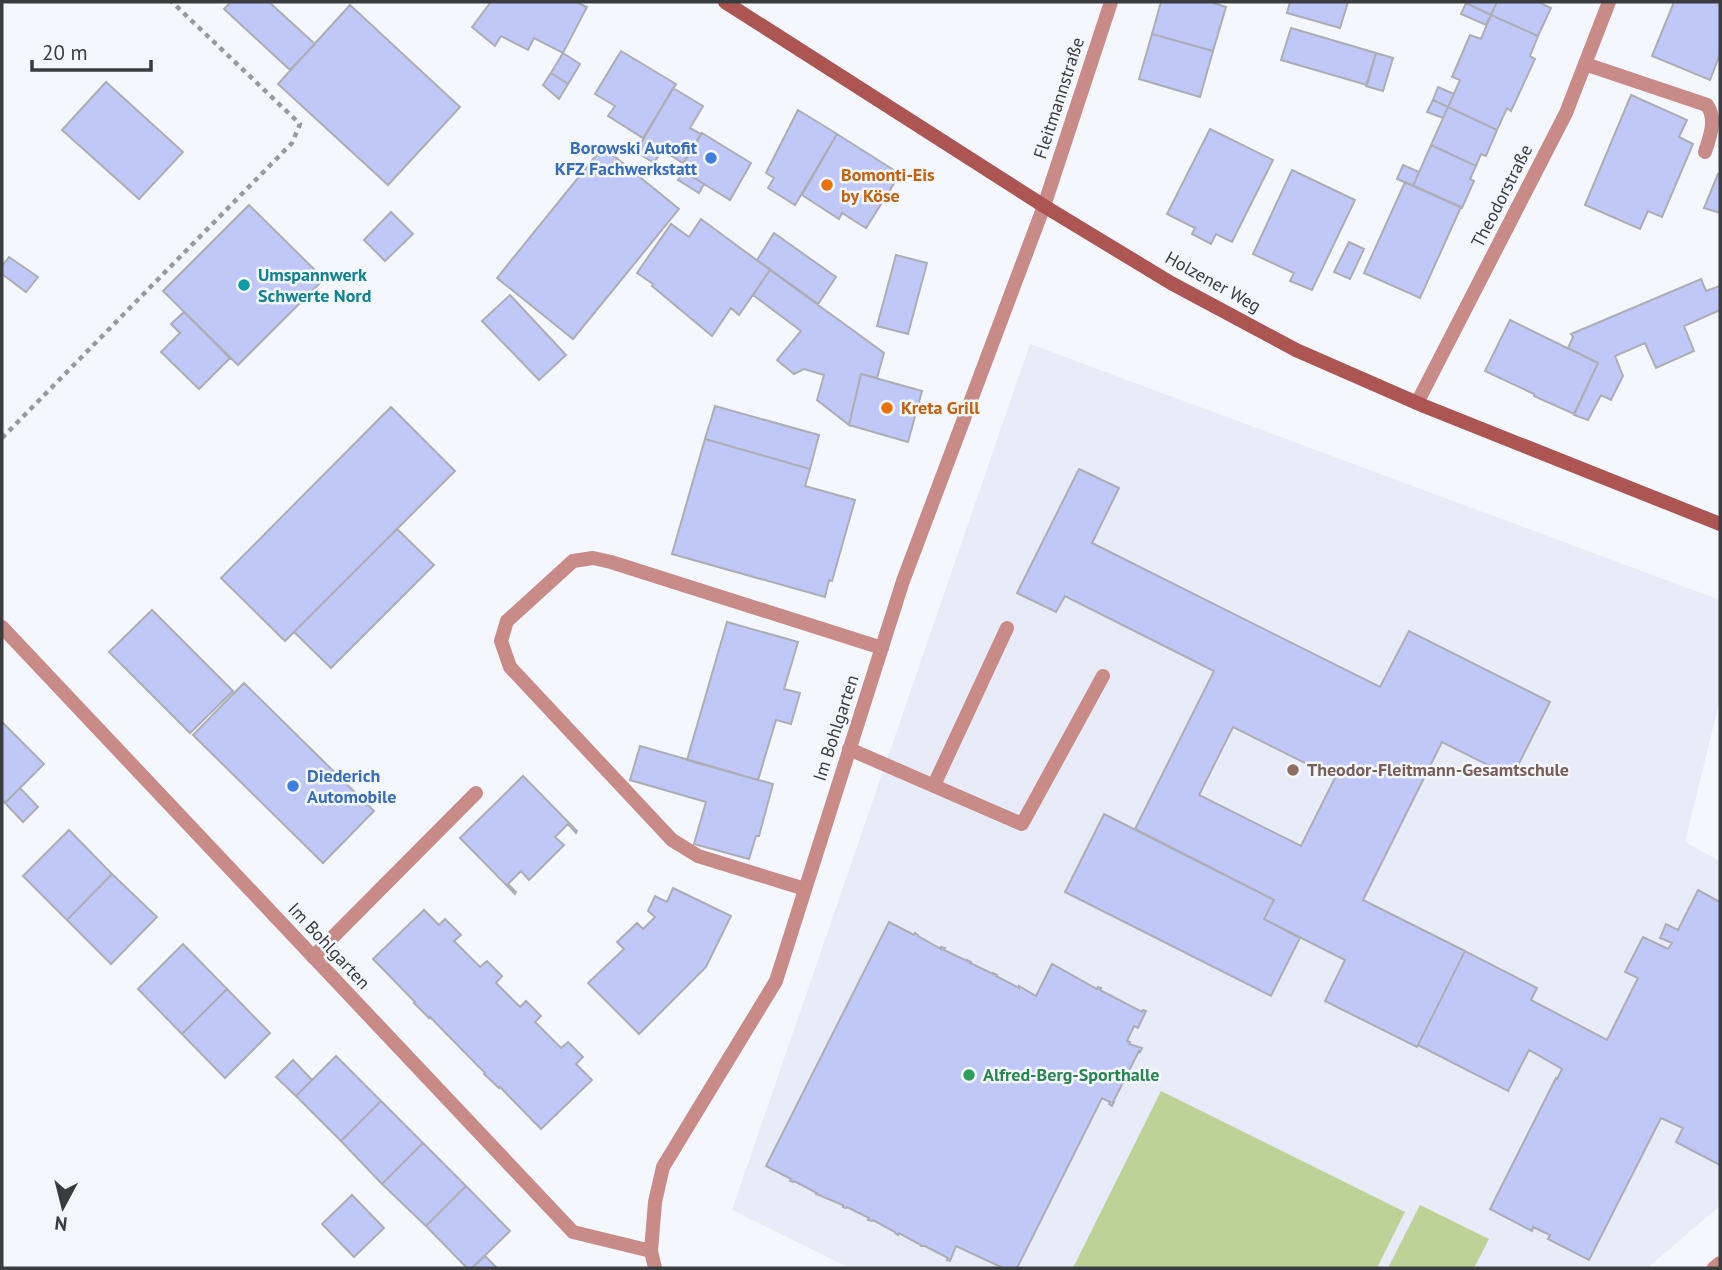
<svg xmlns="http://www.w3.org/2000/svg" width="1722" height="1270" viewBox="0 0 1722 1270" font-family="'PT Sans',sans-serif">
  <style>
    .built { fill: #e8ebf8 }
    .green { fill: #bcd296 }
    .building { fill: #bfc8f7; stroke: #acaeb6; stroke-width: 2; fill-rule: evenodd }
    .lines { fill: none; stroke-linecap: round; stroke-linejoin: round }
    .path { stroke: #989a9f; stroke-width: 4.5; stroke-dasharray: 5 5; stroke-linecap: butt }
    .service { stroke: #c98b87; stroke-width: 14 }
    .minor { stroke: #c98b87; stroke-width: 14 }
    .tertiary { stroke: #c98b87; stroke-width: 14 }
    .secondary { stroke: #ac5552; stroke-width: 14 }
    .shop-dot { fill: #3f7fe0; stroke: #f5f7fe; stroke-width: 2.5 }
    .food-dot { fill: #e8710a; stroke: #f5f7fe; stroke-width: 2.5 }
    .culture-dot { fill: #0f9aa8; stroke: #f5f7fe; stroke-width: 2.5 }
    .education-dot { fill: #8d6e63; stroke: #f5f7fe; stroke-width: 2.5 }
    .leisure-dot { fill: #2e9e5b; stroke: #f5f7fe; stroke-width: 2.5 }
    .labels { text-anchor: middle; stroke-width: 5; stroke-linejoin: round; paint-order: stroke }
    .street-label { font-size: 18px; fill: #3b3c40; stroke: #f5f7fe }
    .shop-label { font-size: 18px; font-weight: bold; fill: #366cbe; stroke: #f5f7fe; text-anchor: end }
    .food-label { font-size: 18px; font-weight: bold; fill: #c56008; stroke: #f5f7fe; text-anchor: start }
    .culture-label { font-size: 18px; font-weight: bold; fill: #0d838f; stroke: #f5f7fe; text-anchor: start }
    .education-label { font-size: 18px; font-weight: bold; fill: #785e54; stroke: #f5f7fe; text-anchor: start }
    .leisure-label { font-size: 18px; font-weight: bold; fill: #27864d; stroke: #f5f7fe; text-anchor: start }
  </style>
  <rect width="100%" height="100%" fill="#f5f7fe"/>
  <path class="built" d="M1030,344L1720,600V699L1685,842L1720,861V1206L1647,1268H849L732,1210Z"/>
  <path class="green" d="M1161,1091L1405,1212L1377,1268H1073Z
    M1420,1205L1489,1239L1474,1268H1388Z"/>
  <path class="building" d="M231,2H269L315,44L290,70L224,9Z
    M491,2H576L587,7L563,53L534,38L528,50L501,36L495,46L472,27Z
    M1161,2H1210L1226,7L1213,51L1152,34Z
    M1290,2H1348L1340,28L1287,13Z
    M1467,2H1497L1491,15L1466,3Z
    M1497,2H1541L1540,3L1551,8L1538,36L1491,15Z
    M1674,2H1720V54L1710,80L1652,56Z
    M1466,3L1491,15L1486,25L1461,14Z
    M350,5L460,107L388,185L278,84Z
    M1491,15L1538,36L1530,56L1535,59L1511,111L1507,108L1497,130L1448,107L1460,80L1452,77L1470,35L1481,39Z
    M1291,28L1376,53L1367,85L1281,60Z
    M1152,34L1213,51L1200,97L1139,79Z
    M621,51L676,84L643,138L608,116L615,106L595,94Z
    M563,53L580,64L568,84L551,73Z
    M1376,53L1393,58L1383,91L1366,86Z
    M551,73L568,84L559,99L543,85Z
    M106,82L183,152L139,199L62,130Z
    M1438,87L1454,94L1448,107L1433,100Z
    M673,88L703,106L690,128L701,134L683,163L662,150L654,163L636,152Z
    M1631,95L1687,120L1679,137L1693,144L1662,217L1648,211L1640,229L1585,205Z
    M1433,100L1448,107L1443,118L1427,112Z
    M1448,107L1497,130L1486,156L1481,154L1476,166L1431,145Z
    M798,110L837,134L795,205L768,188L774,178L766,173Z
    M1210,129L1273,160L1232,242L1216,234L1211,244L1192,234L1195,228L1167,214Z
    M702,133L751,163L730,200L680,169Z
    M837,134L900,174L866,228L842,213L839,219L802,195Z
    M1431,145L1476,166L1470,179L1474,181L1462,208L1413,186Z
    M603,147L679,209L573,339L497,278Z
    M1403,165L1419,172L1413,186L1397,179Z
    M1292,170L1355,200L1312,290L1290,281L1294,273L1253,254Z
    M684,171L704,184L699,193L678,180Z
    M1718,174L1720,175V213L1704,208Z
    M1405,182L1461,207L1420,298L1364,273Z
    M249,205L324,279L238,365L163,291Z
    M391,212L413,234L385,261L364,240Z
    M701,219L770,270L739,315L731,308L712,336L652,286L653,284L637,273L671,224L689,237Z
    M774,233L836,277L818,304L757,260Z
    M1349,242L1364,249L1350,279L1334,272Z
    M896,255L927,263L908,334L877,326Z
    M9,257L38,277L26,292L2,274V266Z
    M770,270L884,353L877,378L861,374L849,425L817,400L824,375L804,369L794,374L777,360L801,331L753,295Z
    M1701,279L1706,291L1720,286V310L1684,326L1694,351L1656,368L1645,343L1615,356L1623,376L1611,400L1601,395L1588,420L1574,415L1598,363L1568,348L1573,337L1571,334Z
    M510,295L566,355L539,380L482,321Z
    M184,312L230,358L199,389L161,352L180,333L171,324Z
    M1510,320L1598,363L1574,414L1534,396V394L1485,371Z
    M861,374L922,391L908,442L849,425Z
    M715,406L819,435L810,469L705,439Z
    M391,407L455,471L285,641L221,578Z
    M705,439L810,469L805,486L855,500L832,581L829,580L825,597L672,554Z
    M1079,469L1119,488L1092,543L1380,687L1409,631L1550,702L1512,777L1442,742L1363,900L1465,951L1417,1047L1325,1001L1345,960L1264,919L1274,900L1135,829L1214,671L1065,596L1056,612L1017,593ZM1233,727L1335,778L1301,846L1199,795Z
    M397,529L434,565L331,668L294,632Z
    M152,610L233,691L190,733L109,652Z
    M727,622L798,642L784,689L800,693L791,724L776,720L758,780L687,760Z
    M244,683L374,811L323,863L193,735Z
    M2,722L44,764L5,803L2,800Z
    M640,746L773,784L759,836H756L749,859L694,844L706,802L630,780Z
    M523,776L577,831L576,833L568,824L555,837L564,845L529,880L521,871L508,884L516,892L515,894L460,838Z
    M20,788L38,807L23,822L5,803Z
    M1104,814L1274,900L1264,919L1300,938L1271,996L1065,892Z
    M69,830L112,874L67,920L23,876Z
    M112,874L157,917L111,964L67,920Z
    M673,888L731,916L706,967L639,1034L588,983L624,949L617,942L637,923L643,929L655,917L648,911L655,896L667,902Z
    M1698,890L1720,902V1165L1676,1142L1683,1128L1661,1118L1589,1260L1548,1239L1550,1235L1533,1227L1532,1231L1490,1209L1556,1078L1557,1079L1562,1069L1529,1050L1508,1091L1418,1045L1465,951L1537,988L1531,1000L1607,1040L1638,978L1625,972L1643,937L1668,949L1672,943L1660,938L1666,924L1678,930Z
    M424,910L439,925L445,919L461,935L454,941L480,967L487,961L502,976L496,983L520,1007L526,1001L541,1016L535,1022L561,1048L568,1042L583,1057L576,1064L592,1080L541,1129L500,1087L499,1088L484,1074L485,1073L430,1017L429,1018L414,1003L415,1002L373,959Z
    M889,922L914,935L915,933L918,935V936L941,949V947L945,948L944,950L967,961V960L971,962L970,963L993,974V973L997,975L996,976L1019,988V986L1036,996L1052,964L1097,989L1098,987L1101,988L1100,990L1142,1012L1143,1010L1146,1011L1138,1028L1134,1026L1127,1041L1130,1042L1129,1044L1142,1048L1140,1052L1139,1051L1113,1102H1114L1112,1106L1109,1104L1110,1102L1102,1098L1017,1268H1003L956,1246L950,1261L947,1260L948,1258L925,1246H921V1245L899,1233L898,1235L895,1233V1232L873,1220L872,1221L868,1220L869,1218L847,1207L846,1208L843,1207V1205L816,1194L817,1193L794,1181L793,1182L790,1181L791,1179L766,1166Z
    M183,944L227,989L182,1034L138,989Z
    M227,989L270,1033L225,1078L182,1034Z
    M336,1056L381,1101L341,1141L296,1096Z
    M293,1060L312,1080L296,1096L276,1077Z
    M381,1101L423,1143L382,1184L341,1141Z
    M423,1143L466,1186L426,1226L382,1184Z
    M466,1186L510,1231L472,1268H467L426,1226Z
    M352,1195L384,1228L354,1257L322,1224Z
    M485,1256L497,1268H472Z"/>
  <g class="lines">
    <path class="path" d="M2,438L292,143L300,124L172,2"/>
    <path class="service" d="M1585,64L1707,105C1717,120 1710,136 1705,152
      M849,749L1022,824L1103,676
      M934,785L1007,628
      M805,889L698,856L672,840L510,667L501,641L507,621L573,561L593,558L611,562L882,648
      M313,957L476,793"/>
    <path class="minor" d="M1417,403L1566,113L1609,2
      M2,627L573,1232L651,1251
      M655,1268L651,1251L655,1202L663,1167L776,981L903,581L1044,206
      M1714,1268L1720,1263"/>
    <path class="tertiary" d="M1044,206L1111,2"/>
    <path class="secondary" d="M725,2L1044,206L1171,283L1296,350L1424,406L1720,524"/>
  </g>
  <g class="shop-dot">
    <circle cx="711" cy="158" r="7"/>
    <circle cx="293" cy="786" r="7"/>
  </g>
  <g class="food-dot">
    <circle cx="827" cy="185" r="7"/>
    <circle cx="887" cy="408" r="7"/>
  </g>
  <circle class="culture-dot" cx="244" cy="285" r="7"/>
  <circle class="education-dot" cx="1293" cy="770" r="7"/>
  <circle class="leisure-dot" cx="969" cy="1075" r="7"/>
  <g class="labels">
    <g class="street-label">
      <text transform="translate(1059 98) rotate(-72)" y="6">Fleitmannstraße</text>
      <text transform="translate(1502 196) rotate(-63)" y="6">Theodorstraße</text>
      <text transform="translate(1213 282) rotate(29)" y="6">Holzener Weg</text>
      <text transform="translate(836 728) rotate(-72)" y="6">Im Bohlgarten</text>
      <text transform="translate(329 946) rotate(47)" y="6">Im Bohlgarten</text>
    </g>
    <g class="shop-label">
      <text x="697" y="154">Borowski Autofit<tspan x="697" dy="21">KFZ Fachwerkstatt</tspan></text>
      <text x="307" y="782" text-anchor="start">Diederich<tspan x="307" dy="21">Automobile</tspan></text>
    </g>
    <g class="food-label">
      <text x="841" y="181">Bomonti-Eis<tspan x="841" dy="21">by Köse</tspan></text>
      <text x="901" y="414">Kreta Grill</text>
    </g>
    <g class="culture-label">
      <text x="258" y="281">Umspannwerk<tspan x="258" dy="21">Schwerte Nord</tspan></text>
    </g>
    <g class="education-label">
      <text x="1307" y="776">Theodor-Fleitmann-Gesamtschule</text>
    </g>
    <g class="leisure-label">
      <text x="983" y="1081">Alfred-Berg-Sporthalle</text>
    </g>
  </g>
  <rect width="1722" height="1270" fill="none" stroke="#3b3c40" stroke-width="7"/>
  <g transform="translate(63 1207) rotate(187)" stroke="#f5f7fe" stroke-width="5" paint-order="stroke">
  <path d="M0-5L12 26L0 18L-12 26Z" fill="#3b3c40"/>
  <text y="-10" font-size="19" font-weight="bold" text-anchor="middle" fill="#3b3c40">N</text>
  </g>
  <path d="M32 60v10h119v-10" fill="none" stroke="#3b3c40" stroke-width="3.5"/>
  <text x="42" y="60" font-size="21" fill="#3b3c40" stroke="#f5f7fe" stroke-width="5" paint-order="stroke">20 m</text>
</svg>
